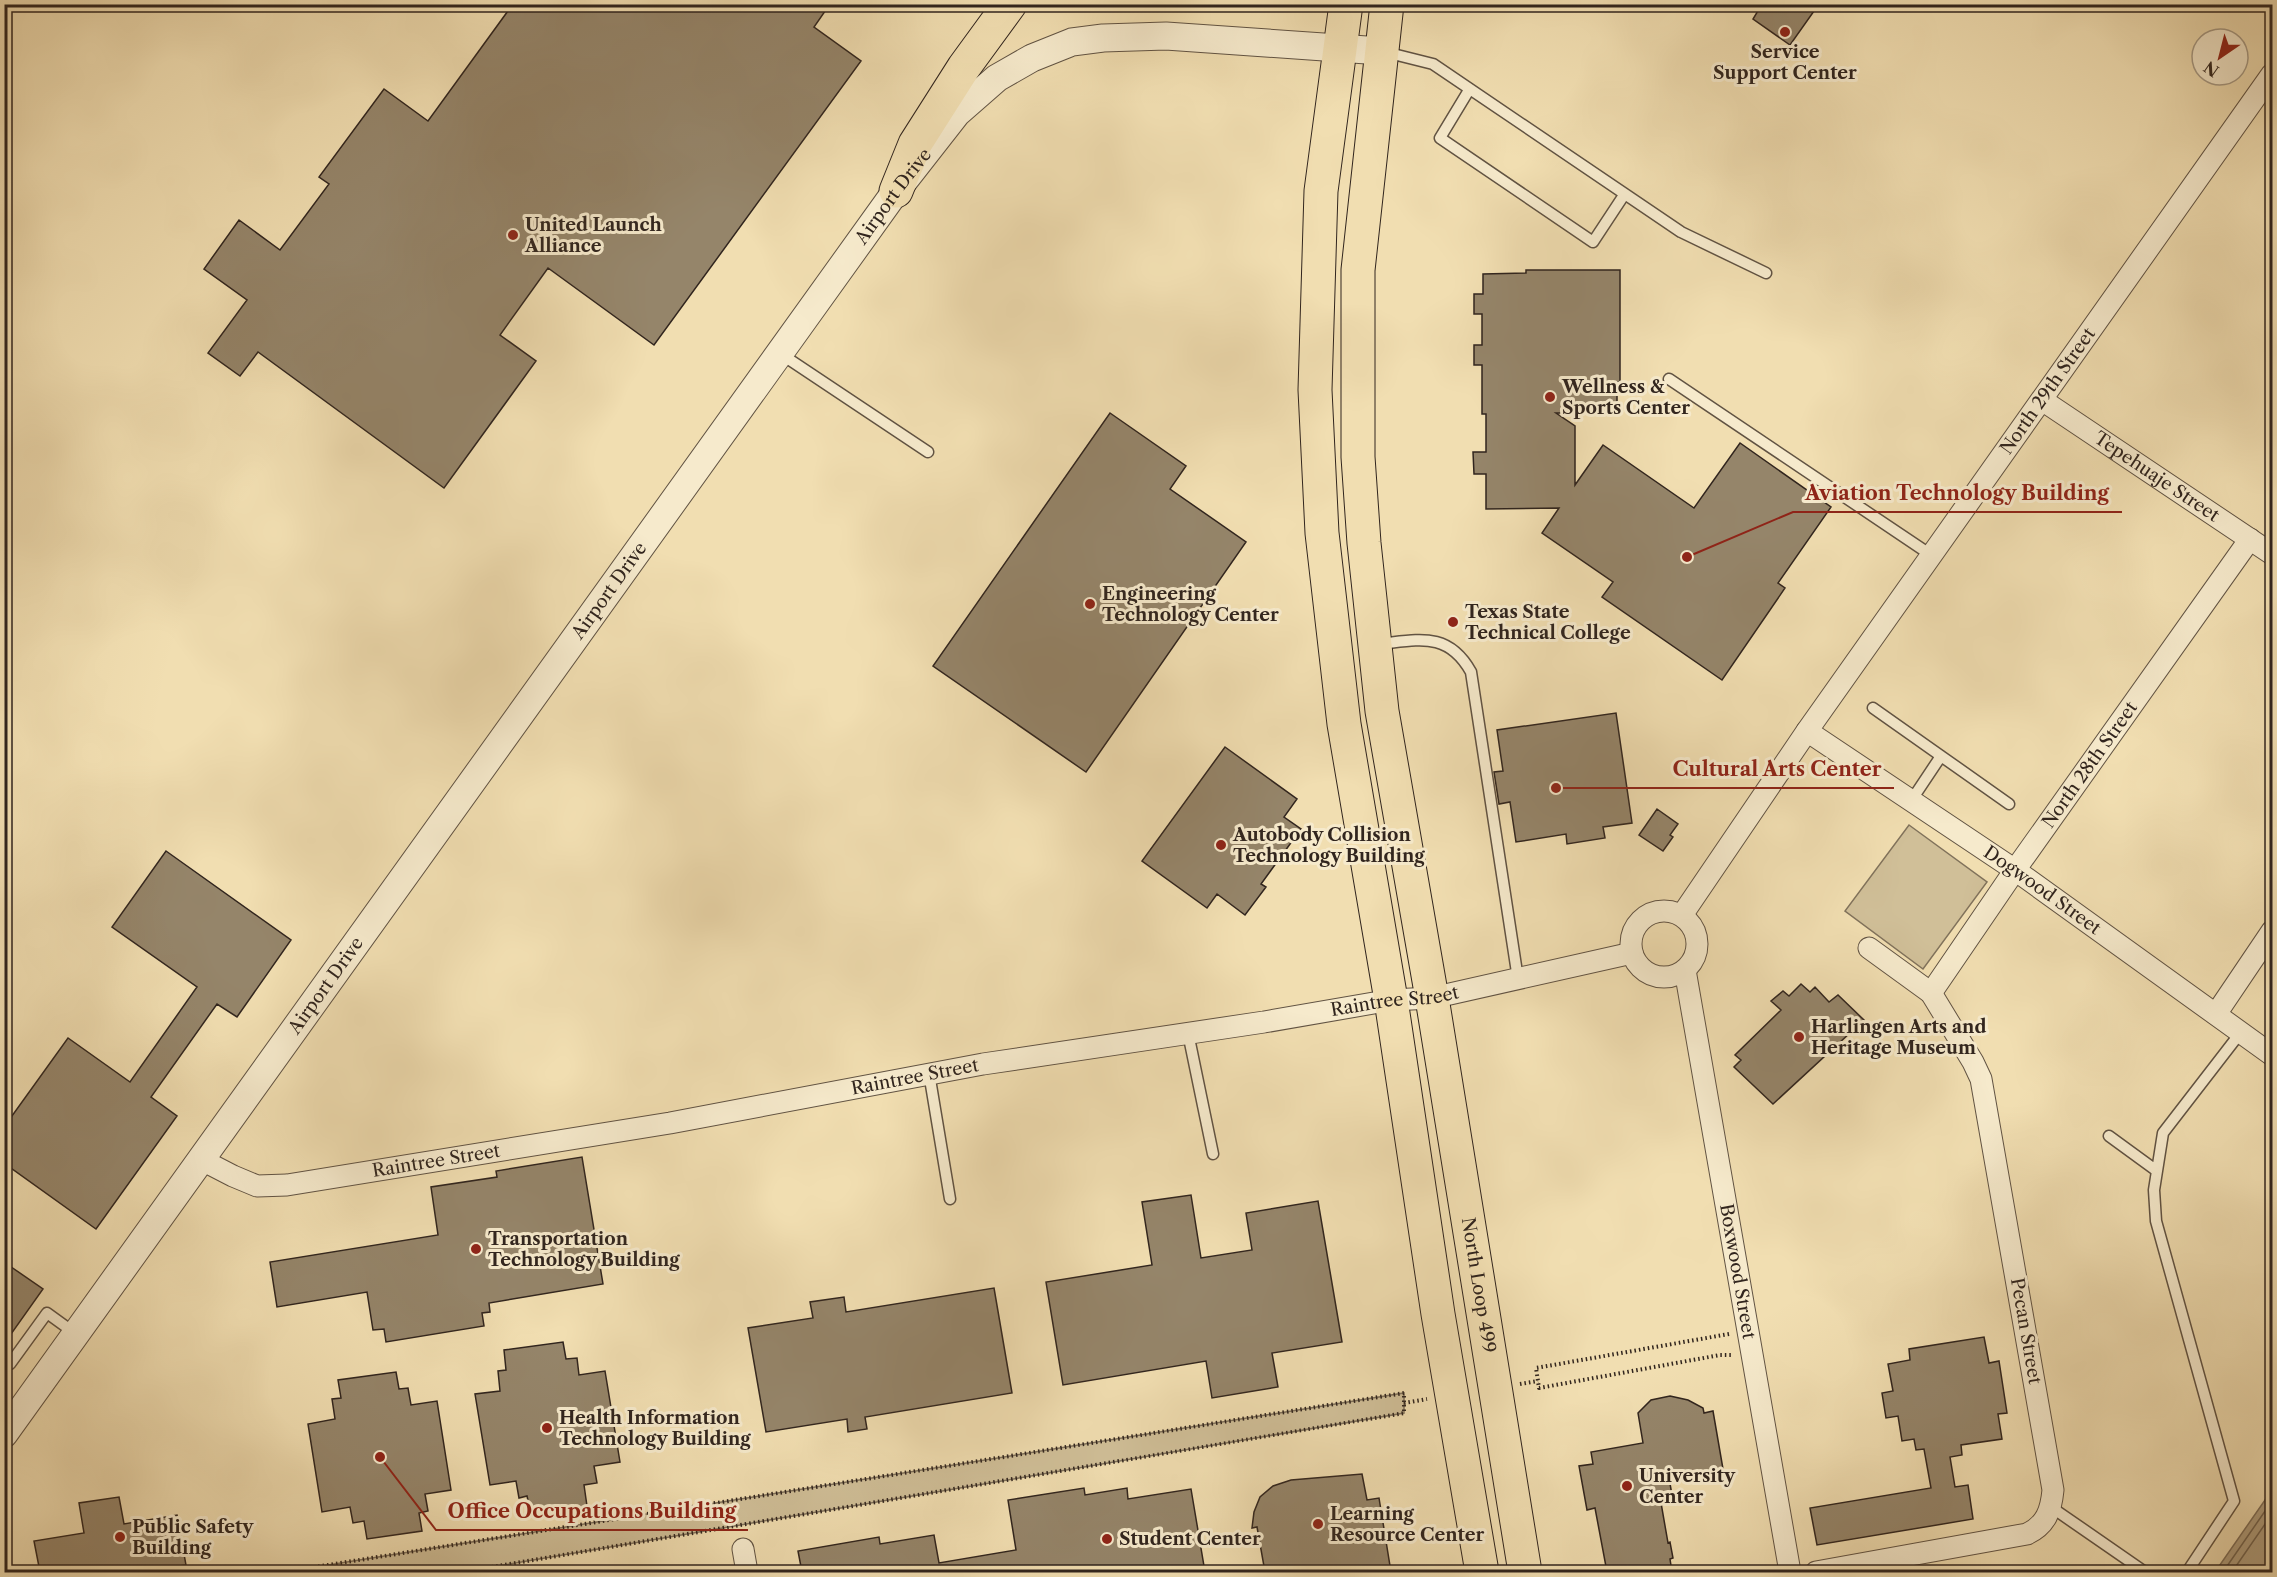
<svg xmlns="http://www.w3.org/2000/svg" width="2277" height="1577" viewBox="0 0 2277 1577" font-family="'Libre Caslon Text',serif">
  <style>
    .green { fill: #d0bf98; stroke: #80725b; stroke-width: 1.5 }
    .water { fill: #b09f7f; stroke: #7d6e58; stroke-width: 1.5 }
    .lines { fill: none; stroke-linecap: round; stroke-linejoin: round }
    .shore { stroke: #70624e; stroke-width: 1.5 }
    .building { fill: #95856a; stroke: #31251e; stroke-width: 1.5 }
    .service-casing { stroke: #615343; stroke-width: 13 }
    .minor-casing { stroke: #615343; stroke-width: 23 }
    .tertiary-casing { stroke: #615343; stroke-width: 29 }
    .primary-casing { stroke: #31251e; stroke-width: 35 }
    .path { stroke: #31251e; stroke-width: 4; stroke-dasharray: 1.5 3; stroke-linecap: butt }
    .service { stroke: #f6eacc; stroke-width: 10 }
    .minor { stroke: #f6eacc; stroke-width: 21 }
    .tertiary { stroke: #f6eacc; stroke-width: 27 }
    .primary { stroke: #f1deb1; stroke-width: 33 }
    .poi-dot { fill: #8f2418; stroke: #f6eacc; stroke-width: 2 }
    .labels { text-anchor: middle; stroke-width: 6; stroke-linejoin: round; paint-order: stroke }
    .poi-label { font-size: 18px; font-weight: bold; fill: #31251e; stroke: #f6eacc; text-anchor: start }
    .street-label { font-size: 18px; fill: #31251e; stroke: #f6eacc }
    .leader { fill: none; stroke: #8f2418; stroke-width: 2 }
    .callout-dot { fill: #8f2418; stroke: #f6eacc; stroke-width: 2 }
    .callout-label { font-size: 20px; text-anchor: middle; font-weight: bold; fill: #8f2418; stroke: #f6eacc; stroke-width: 6; stroke-linejoin: round; paint-order: stroke }
  </style>
  <rect width="100%" height="100%" fill="#f1deb1"/>
  <filter id="stains"><feTurbulence type="fractalNoise" baseFrequency=".00333" numOctaves="4"/><feColorMatrix values="0 0 0 0 .2 0 0 0 0 .09 0 0 0 0 .02 0 0 0 .5 -.17"/></filter>
  <radialGradient id="worn" r=".72"><stop offset=".6" stop-color="#630" stop-opacity="0"/><stop offset="1" stop-color="#630" stop-opacity=".3"/></radialGradient>
  <path class="green" d="M1909,825L1987,882L1923,969L1845,911Z
    M1404,1393V1413L462,1572H310L309,1568Z"/>
  <path class="water" d="M2272,1490L2271,1572H2215Z"/>
  <g class="lines">
    <path class="shore" d="M2223,1572L2272,1501
      M2232,1572L2272,1514"/>
  </g>
  <path class="building" d="M513,4H830L814,27L861,61L654,345L548,268L500,335L536,361L444,488L258,352L240,376L208,353L247,300L204,269L239,220L280,250L329,184L319,177L384,89L428,121Z
    M1762,4H1819L1790,45L1753,19Z
    M1526,270H1620V382H1617V413H1556L1575,426V485L1603,445L1694,508L1740,443L1831,507L1778,583L1785,588L1722,680L1602,597L1613,582L1542,533L1559,508L1486,509V474H1474L1473,452H1486V414H1482V365H1474V345H1482V314H1474V294H1483V274L1526,273Z
    M1110,413L1186,466L1170,489L1246,542L1086,772L933,666Z
    M1616,713L1632,823L1603,827L1605,838L1567,844L1566,834L1516,842L1510,802L1499,804L1494,772L1503,771L1497,730Z
    M1225,747L1297,799L1284,817L1301,829L1261,884L1266,887L1245,915L1217,894L1207,908L1142,861Z
    M1657,809L1678,824L1670,835L1673,837L1663,851L1639,835Z
    M166,851L291,940L237,1017L217,1004L151,1097L177,1116L96,1229L4,1163V1127L68,1038L130,1082L197,987L112,927Z
    M1801,984L1810,992L1815,987L1829,1002L1838,995L1864,1020L1773,1104L1734,1067L1741,1060L1735,1055L1781,1010L1771,1001L1783,991L1789,996Z
    M582,1157L603,1284L489,1303L490,1312L482,1313L484,1326L386,1342L384,1329L373,1330L367,1292L277,1307L270,1262L438,1235L431,1187L497,1177L496,1171Z
    M1191,1195L1201,1258L1252,1250L1246,1213L1318,1201L1342,1342L1272,1353L1278,1387L1212,1398L1206,1361L1063,1385L1046,1282L1152,1265L1142,1202Z
    M4,1262L43,1289L4,1344Z
    M994,1288L1012,1393L865,1417L867,1429L848,1432L847,1419L766,1432L748,1328L813,1318L810,1302L844,1297L846,1312Z
    M1984,1337L1989,1363L1999,1361L2007,1413L1998,1414L2002,1439L1961,1445L1962,1455L1950,1457L1955,1487L1968,1485L1973,1519L1817,1545L1810,1508L1931,1488L1924,1449L1916,1450L1914,1439L1902,1441L1898,1416L1886,1418L1882,1393L1893,1391L1888,1364L1910,1360L1909,1349Z
    M563,1342L566,1359L577,1358L579,1375L605,1371L620,1462L594,1466L597,1483L584,1485L587,1506L531,1514L527,1496L519,1498L516,1481L490,1485L475,1394L500,1391L498,1371L506,1370L504,1350Z
    M396,1372L399,1389L408,1388L411,1405L437,1401L451,1490L425,1494L428,1511L419,1513L422,1531L367,1539L364,1521L353,1523L350,1507L322,1512L308,1424L335,1419L332,1399L341,1398L338,1380Z
    M1670,1396L1688,1400L1703,1408L1704,1413L1713,1411L1723,1469L1669,1478L1672,1495L1660,1497L1668,1543L1670,1542L1673,1558L1670,1559L1672,1572H1607L1595,1508L1587,1510L1579,1466L1593,1464L1591,1452L1643,1443L1638,1413L1651,1400Z
    M1362,1474L1367,1500L1379,1498L1391,1572H1265L1257,1527L1252,1528L1254,1512L1260,1497L1273,1486L1291,1480Z
    M1084,1488L1085,1495L1127,1488L1128,1499L1191,1489L1205,1572H802L798,1551L879,1537L880,1544L934,1535L939,1563L1016,1550L1008,1500Z
    M119,1497L124,1524L177,1515L186,1565L140,1572H40L34,1541L84,1533L79,1503Z"/>
  <g class="lines">
    <defs>
      <path id="service" d="M1385,52L1433,64L1681,232L1766,273
        M1469,90L1440,138L1593,242L1624,195
        M781,354L928,452
        M1669,379L1931,555
        M1379,644C1419,640 1448,631 1471,672L1518,979
        M1873,708L1941,756
        M1911,801L1941,756L2009,804
        M1188,1033L1213,1154
        M929,1073L950,1199
        M2109,1136L2157,1171
        M10,1364L47,1313L76,1334
        M4,1401L20,1412
        M2051,1507L2145,1572
        M2187,1572L2234,1501L2156,1221L2154,1190L2163,1133L2241,1032"/>
      <g id="minor">
        <path id="s1" d="M2042,400L2272,554"/>
        <path id="s2" d="M1807,731L2015,870L2272,1055"/>
        <circle cx="1664" cy="944" r="33"/>
        <path id="s3" d="M1682,915L1807,731L2272,74"/>
        <path id="s4" d="M1685,970L1790,1572"/>
        <path id="s5" d="M1931,993L2015,870L2250,539"/>
        <path d="M2216,1014L2272,931"/>
        <path id="s6" d="M202,1160L233,1176L257,1186L287,1185L670,1123L983,1064L1264,1022L1391,1000L1432,998L1632,953"/>
        <path d="M743,1549L747,1572"/>
        <path d="M1816,1572L2027,1534C2046,1525 2051,1511 2053,1490L1981,1079L1973,1062L1931,993L1869,948"/>
      </g>
      <g id="tertiary">
        <path id="s7" d="M4,1434L896,191L957,113L997,78L1032,58L1072,42L1103,38L1166,36L1381,51"/>
      </g>
      <g id="primary">
        <path d="M1346,4L1321,191L1315,390L1322,533L1344,724L1391,1000L1438,1314L1482,1572"/>
        <path id="s8" d="M1387,4L1358,270V457L1364,543L1382,711L1432,998L1525,1572"/>
        <path d="M896,191L915,144L964,67L1010,4"/>
      </g>
    </defs>
    <use href="#service" class="service-casing"/>
    <use href="#minor" class="minor-casing"/>
    <use href="#tertiary" class="tertiary-casing"/>
    <use href="#primary" class="primary-casing"/>
    <path class="path" d="M1729,1334L1536,1368L1539,1388L1720,1355H1732
      M1520,1384L1538,1381
      M1404,1403L1427,1399
      M310,1572L309,1568L1404,1393V1413L462,1572"/>
    <use href="#service" class="service"/>
    <use href="#minor" class="minor"/>
    <use href="#tertiary" class="tertiary"/>
    <use href="#primary" class="primary"/>
  </g>
  <g class="poi-dot">
    <circle cx="1785" cy="32" r="6"/>
    <circle cx="513" cy="235" r="6"/>
    <circle cx="1550" cy="397" r="6"/>
    <circle cx="1090" cy="604" r="6"/>
    <circle cx="1453" cy="622" r="6"/>
    <circle cx="1221" cy="845" r="6"/>
    <circle cx="1799" cy="1037" r="6"/>
    <circle cx="476" cy="1249" r="6"/>
    <circle cx="547" cy="1428" r="6"/>
    <circle cx="1627" cy="1486" r="6"/>
    <circle cx="1318" cy="1524" r="6"/>
    <circle cx="120" cy="1537" r="6"/>
    <circle cx="1107" cy="1539" r="6"/>
  </g>
  <g class="labels">
    <g class="poi-label">
      <text x="1785" y="58" text-anchor="middle">Service<tspan x="1785" dy="21">Support Center</tspan></text>
      <text x="525" y="231">United Launch<tspan x="525" dy="21">Alliance</tspan></text>
      <text x="1562" y="393">Wellness &amp;<tspan x="1562" dy="21">Sports Center</tspan></text>
      <text x="1102" y="600">Engineering<tspan x="1102" dy="21">Technology Center</tspan></text>
      <text x="1465" y="618">Texas State<tspan x="1465" dy="21">Technical College</tspan></text>
      <text x="1233" y="841">Autobody Collision<tspan x="1233" dy="21">Technology Building</tspan></text>
      <text x="1811" y="1033">Harlingen Arts and<tspan x="1811" dy="21">Heritage Museum</tspan></text>
      <text x="488" y="1245">Transportation<tspan x="488" dy="21">Technology Building</tspan></text>
      <text x="559" y="1424">Health Information<tspan x="559" dy="21">Technology Building</tspan></text>
      <text x="1639" y="1482">University<tspan x="1639" dy="21">Center</tspan></text>
      <text x="1330" y="1520">Learning<tspan x="1330" dy="21">Resource Center</tspan></text>
      <text x="132" y="1533">Public Safety<tspan x="132" dy="21">Building</tspan></text>
      <text x="1119" y="1545">Student Center</text>
    </g>
    <g class="street-label">
      <text dy="6" stroke="none"><textPath href="#s7" startOffset="1524">Airport Drive</textPath></text>
      <text dy="6" stroke="none"><textPath href="#s3" startOffset="639">North 29th Street</textPath></text>
      <text dy="6" stroke="none"><textPath href="#s1" startOffset="138">Tepehuaje Street</textPath></text>
      <text dy="6" stroke="none"><textPath href="#s7" startOffset="1038">Airport Drive</textPath></text>
      <text dy="6" stroke="none"><textPath href="#s5" startOffset="278">North 28th Street</textPath></text>
      <text dy="6" stroke="none"><textPath href="#s2" startOffset="284">Dogwood Street</textPath></text>
      <text dy="6" stroke="none"><textPath href="#s7" startOffset="552">Airport Drive</textPath></text>
      <text dy="6" stroke="none"><textPath href="#s6" startOffset="1214">Raintree Street</textPath></text>
      <text dy="6" stroke="none"><textPath href="#s6" startOffset="728">Raintree Street</textPath></text>
      <text dy="6" stroke="none"><textPath href="#s6" startOffset="242">Raintree Street</textPath></text>
      <text dy="6" stroke="none"><textPath href="#s4" startOffset="306">Boxwood Street</textPath></text>
      <text dy="6" stroke="none"><textPath href="#s8" startOffset="1292">North Loop 499</textPath></text>
      <text transform="translate(2026 1331) rotate(80)" y="6">Pecan Street</text>
    </g>
  </g>
  <path class="leader" d="M1687 557L1793 512H2122M1556 788L1660 788H1894M380 1457L436 1530H748"/>
  <g class="callout-dot">
    <circle cx="1687" cy="557" r="6"/>
    <circle cx="1556" cy="788" r="6"/>
    <circle cx="380" cy="1457" r="6"/>
  </g>
  <g class="callout-label">
    <text x="1957" y="500">Aviation Technology Building</text>
    <text x="1777" y="776">Cultural Arts Center</text>
    <text x="592" y="1518">Office Occupations Building</text>
  </g>
  <rect width="2277" height="1577" fill="none" stroke="#f1deb1" stroke-width="24"/>
  <rect x="6" y="6" width="2265" height="1565" fill="none" stroke="#31251e" stroke-width="3"/>
  <rect x="12" y="12" width="2253" height="1553" fill="none" stroke="#31251e" stroke-width="1.5"/>
  <g transform="translate(2220 57) rotate(215)"><circle r="28" fill="#f6eacc" stroke="#a79b86" stroke-width="1.5"/>
  <path d="M0-4.5L10 22L0 15L-10 22Z" fill="#8f2418"/>
  <text y="-9" font-size="16" font-weight="bold" text-anchor="middle" fill="#31251e">N</text>
  </g>
  <rect width="100%" height="100%" filter="url(#stains)"/>
  <rect width="100%" height="100%" fill="url(#worn)"/>
</svg>
